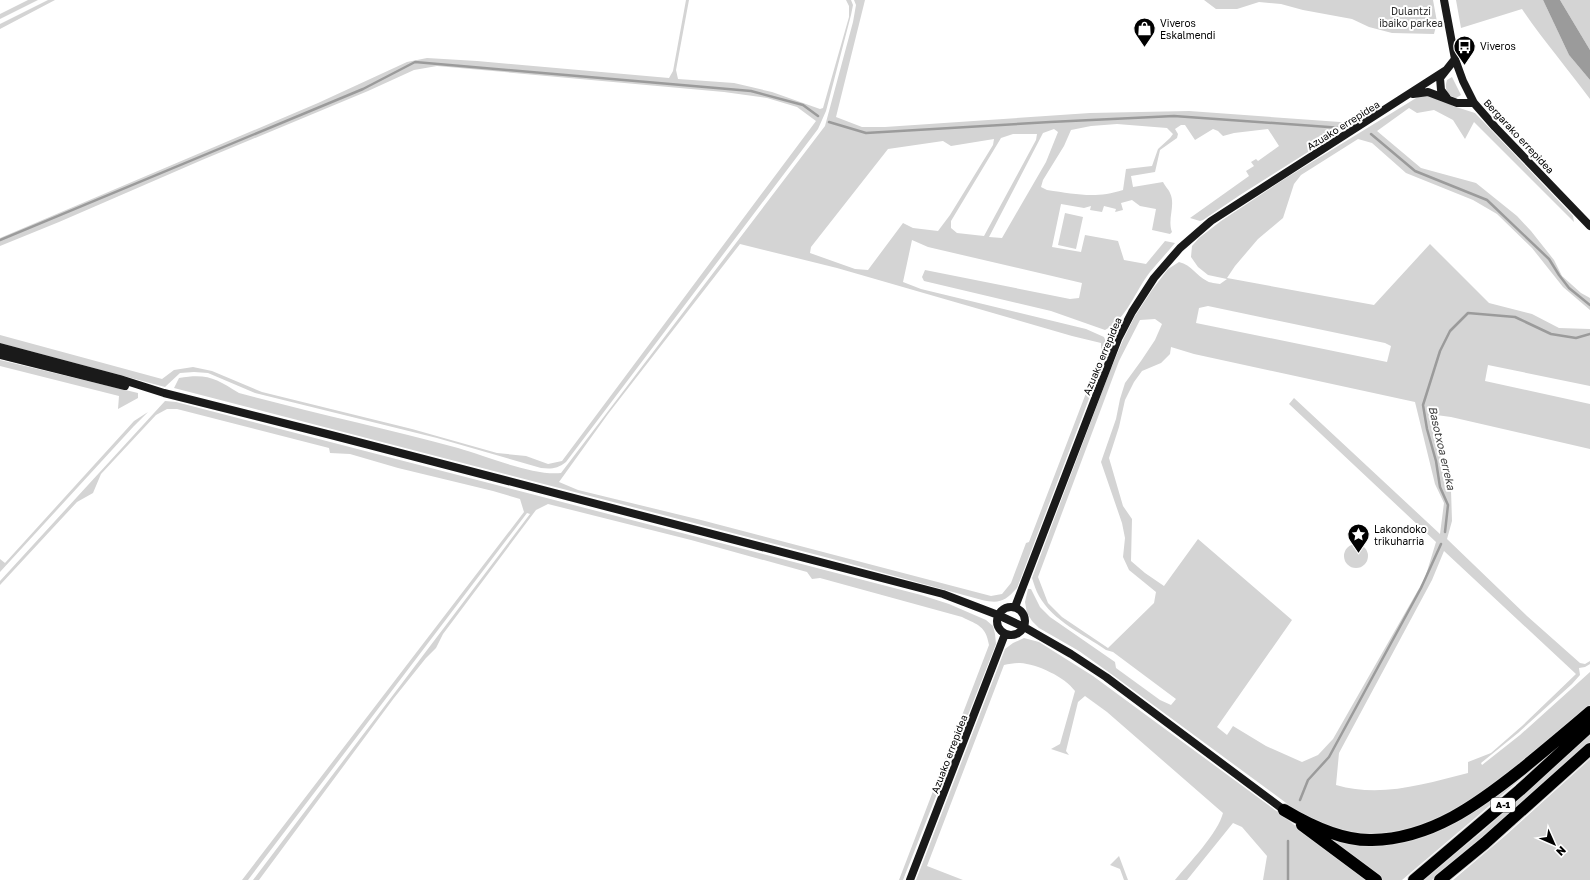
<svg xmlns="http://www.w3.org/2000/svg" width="1590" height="880" viewBox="0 0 1590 880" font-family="'Golos Text',sans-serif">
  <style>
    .green { fill: #d4d4d4; fill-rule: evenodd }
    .water { fill: #9b9b9b }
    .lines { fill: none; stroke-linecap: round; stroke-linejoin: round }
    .stream { stroke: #9b9b9b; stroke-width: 2.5 }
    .highway-casing { stroke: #dbdbdb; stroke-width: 14 }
    .secondary { stroke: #1a1a1a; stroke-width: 8 }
    .highway { stroke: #000; stroke-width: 12 }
    .labels { text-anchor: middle; stroke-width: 4; stroke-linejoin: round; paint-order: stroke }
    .shield { fill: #fff; stroke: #4c4c4c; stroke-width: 1 }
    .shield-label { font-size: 9px; font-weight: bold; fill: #000 }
    .park-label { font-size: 10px; fill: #2b2b2b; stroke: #fff }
    .poi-label { font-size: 10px; fill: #000; stroke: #fff; text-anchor: start }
    .street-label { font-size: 10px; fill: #000; stroke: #fff }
    .water-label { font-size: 11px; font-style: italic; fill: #3c3c3c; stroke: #fff }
  </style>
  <rect width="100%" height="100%" fill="#fff"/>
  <path class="green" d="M28,0H38L0,19V14Z
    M48,0H55L0,29V24Z
    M686,0H689L676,70L678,79L734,83L772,92L820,109L823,108L849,17V6L846,0H851L853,5L851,15L826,111L818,129L566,462C557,469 551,469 541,468L437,438L255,393L208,373L194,372L180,373L165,387L0,343V335L162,379L174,370L193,367L212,371L262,392L412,429L497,453L526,456L548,464L562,461L816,121L797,107L767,98L724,92L437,66L414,70L368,91L202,160L59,222L0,246V238L318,103L407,62L427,58L477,61L669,78L673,71Z
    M854,0H865L836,117L862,127H885L1090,113L1189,111L1354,123L1240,195L1203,220L1200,221L1190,218L1249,176L1246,171L1254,166L1251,162L1256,159L1258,161L1279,146L1268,129L1234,133L1223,136L1218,131L1213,129L1195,140L1185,125H1181L1175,129L1178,134L1177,138L1160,150L1155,172L1131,176L1133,187L1163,182C1165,186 1169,190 1170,193C1176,205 1167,219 1172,232L1170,234L1152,230L1156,209L1140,206L1132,200L1121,203L1123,210L1115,212L1116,209L1104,206L1102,212L1090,210L1091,206L1084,208L1061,204L1052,247L1081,252L1085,235L1118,241L1124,260L1146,264L1165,241L1175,243C1167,253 1158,262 1150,272C1135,291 1127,319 1105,330L1051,311L924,281L922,277L925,270L1070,299L1079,298L1082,283L928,247L912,240L903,282L921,289L1086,329L1104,337L1106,342V354L1017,588C1005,601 1000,604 982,600L825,557L174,388L179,378C208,373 216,379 239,393C312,413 385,428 458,448C486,456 533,476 561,473L825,126L853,22L856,5ZM1117,124L1167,128L1173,134L1170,138L1158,149L1152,166L1126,169L1123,190C1095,199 1076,194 1047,190L1041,187L1043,180L1064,146L1071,130L1091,126ZM1054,129L1058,132L1046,162L1002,238L989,237L1043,133ZM1013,134H1037L1036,140L984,236L957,233L951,228V221L1001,138ZM994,139L993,145L950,215L938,231L913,228L903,223L868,270L855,269L810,253L811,247L888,149L943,141L951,146ZM740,244L837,268L1072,336L1101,343V354L1029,542L1026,543L1011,583L1002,594L991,596L701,520L578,490L559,482L608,414Z
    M1204,0H1433L1437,22L1434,34L1392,33L1369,27L1352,19L1303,10L1281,4L1259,2L1237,9H1216Z
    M1456,0H1543L1569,55L1590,80V99C1568,69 1543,40 1522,9L1461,28Z
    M1560,0H1590V50Z
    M1452,77L1461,95L1456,98C1447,95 1444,89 1447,80Z
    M1421,95L1435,96L1453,106L1475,113L1573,216L1574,222L1474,122L1465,139L1453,120L1434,110L1417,113L1409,108L1377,131L1421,168L1476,183L1517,216L1531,231L1554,260L1562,276L1581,293L1590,298V310L1563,287L1532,248L1497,214L1473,200L1406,173L1372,143L1358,139L1301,175L1294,184L1283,218L1258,239L1235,266L1227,278L1374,305L1430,244L1489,303L1532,314L1559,328L1590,329V386L1488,365L1485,381L1590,404V449L1451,417L1429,414L1451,490L1452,521L1447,539L1527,616L1580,663L1585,664L1590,661V664L1585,667L1579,668L1580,675L1572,684L1518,733L1481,763L1482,765L1520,735L1590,672V705C1569,724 1547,742 1525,759C1481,795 1431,837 1370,834C1346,833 1323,824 1301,814L1114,676L1079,651L1039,628L1032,621L1027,613L1025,602L1028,589H1031L1040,607L1050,617L1115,662L1116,668L1160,700L1171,705L1176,699L1113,652L1106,650C1083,634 1053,621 1039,596C1036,591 1034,584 1032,578L1110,371L1123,340L1135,316L1152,290L1168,269L1179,262C1192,265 1196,276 1207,281C1210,283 1216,283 1220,284L1227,279L1208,275L1198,267L1191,257L1192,246L1199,238L1221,221L1286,178ZM1208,306L1385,343L1391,346L1387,362L1196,323L1199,308ZM1155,319L1162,324L1155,340L1141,361L1125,383L1120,399L1116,419L1101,462L1122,523L1125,538L1123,557L1129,570L1156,592L1154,603L1108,648L1062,617L1048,603L1038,577L1119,361L1140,320ZM1171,347L1194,354L1415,402L1435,484L1444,503L1440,534L1294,398L1289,404L1436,542L1425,578L1333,739L1318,755L1302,762L1266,746L1233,726L1227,735L1217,727L1292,620L1198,539L1164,586L1145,573L1131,561L1132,519L1123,506L1109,458L1119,427L1125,400L1134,382L1142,371L1161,363L1170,354ZM1444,551L1576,674L1522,726L1491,753L1468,762V773C1424,784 1381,798 1336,785L1339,753L1432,580Z
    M1065,213L1083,217L1076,249L1058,245Z
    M0,360L138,393V398L118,409L119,396L0,366Z
    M165,401L176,402L921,595L949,604L986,620L993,626L995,634L996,644L903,880H899L989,645C986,626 978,625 962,617L820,578L812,579L807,572L691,540L548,504L536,510L443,634L436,648L426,658L394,698L259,880H253L530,514L527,513L248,880H242L524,512L520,499L493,491L398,468L350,454L330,453L329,448L177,409H167L156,415L101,474L93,493L77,502L0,585V581Z
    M148,412L134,426L0,572V559L5,563L134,421Z
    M1344 556a12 12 0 1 1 24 0a12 12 0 1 1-24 0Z
    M1024,638L1039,642L1093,676L1271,807L1366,880H1263L1267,856L1242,827L1233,823L1187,880H1175C1189,863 1218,833 1223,813L1107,712L1085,696L1078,702L1066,751L1069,755L1051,749L1060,744L1075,691C1065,677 1037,664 1020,663C1015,663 1009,664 1004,665L927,866L963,880H916L1005,649L1013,643Z
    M1590,733V742L1506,818L1432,880H1423L1483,831Z
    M1590,759V880H1453L1506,835Z
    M1541,762L1402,880H1375L1320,832L1421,836Z
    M1119,856L1128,880H1124L1120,869L1110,865Z"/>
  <path class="water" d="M1543,0H1560L1590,50V80L1569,55Z"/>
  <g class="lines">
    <path class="stream" d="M829,122L866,133L1050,122L1174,116L1342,128
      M1371,134L1415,171L1487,200L1549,259L1559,275L1569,288L1590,305
      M0,240L363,89L415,62L751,91L803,105L818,116
      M1445,532L1448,505L1440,487L1436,461L1427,429L1423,405L1440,351L1450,331L1468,313L1515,317L1551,334L1576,338L1590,334
      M1300,800L1308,780L1329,757L1421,588L1441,544
      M1288,841V880"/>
    <defs>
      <path id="highway" d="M1284,810C1309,825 1341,841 1372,840C1431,839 1478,804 1522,769C1545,750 1568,731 1590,712
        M1302,825L1376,880
        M1414,880L1520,790L1590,726
        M1440,880L1485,843L1590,749"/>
    </defs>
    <use href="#highway" class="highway-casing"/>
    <path class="secondary" d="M1444,0L1455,59L1463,81L1474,103L1495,127L1590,226
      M1413,94L1428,92L1457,103H1474
      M1447,98L1441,90L1440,78L1455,59
      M0,347L120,379L164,393L331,435L943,594L998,615L1024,627L1071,654L1106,677L1284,810
      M0,355L125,386
      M1015,607L1118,339L1132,312L1154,278L1180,248L1211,221L1446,70
      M997 621a14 14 0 1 1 28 0a14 14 0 1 1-28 0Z
      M910,880L1005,634"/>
    <use href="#highway" class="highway"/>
  </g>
  <defs>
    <symbol id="shop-pin" viewBox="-11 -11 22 30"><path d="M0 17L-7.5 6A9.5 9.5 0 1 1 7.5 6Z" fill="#000" stroke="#fff"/><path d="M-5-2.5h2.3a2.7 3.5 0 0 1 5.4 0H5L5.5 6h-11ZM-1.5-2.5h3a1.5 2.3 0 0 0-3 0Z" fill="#fff"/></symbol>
    <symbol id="bus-pin" viewBox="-11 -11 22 30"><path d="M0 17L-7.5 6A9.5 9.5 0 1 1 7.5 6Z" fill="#000" stroke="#fff"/><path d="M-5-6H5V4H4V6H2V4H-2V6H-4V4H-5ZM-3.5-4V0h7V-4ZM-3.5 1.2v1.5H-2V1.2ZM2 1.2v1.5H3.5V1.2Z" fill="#fff"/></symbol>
    <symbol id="sight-pin" viewBox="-11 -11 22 30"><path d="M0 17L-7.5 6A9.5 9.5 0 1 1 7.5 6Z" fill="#000" stroke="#fff"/><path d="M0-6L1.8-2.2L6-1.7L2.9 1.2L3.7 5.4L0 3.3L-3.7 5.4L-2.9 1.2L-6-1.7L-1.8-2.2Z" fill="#fff"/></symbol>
  </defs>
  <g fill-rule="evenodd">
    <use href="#shop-pin" x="1132" y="16" width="25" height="34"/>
    <use href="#bus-pin" x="1452" y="34" width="25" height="34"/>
    <use href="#sight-pin" x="1346" y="522" width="25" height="34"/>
  </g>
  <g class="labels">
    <rect class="shield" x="1491" y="798" width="24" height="14" rx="3"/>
    <g class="shield-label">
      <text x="1503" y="808">A-1</text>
    </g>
    <g class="park-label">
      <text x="1411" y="15">Dulantzi<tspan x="1411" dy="12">ibaiko parkea</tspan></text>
    </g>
    <g class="poi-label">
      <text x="1160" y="27">Viveros<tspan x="1160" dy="12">Eskalmendi</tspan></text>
      <text x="1480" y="50">Viveros</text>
      <text x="1374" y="533">Lakondoko<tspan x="1374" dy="12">trikuharria</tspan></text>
    </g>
    <g class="street-label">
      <text transform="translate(1343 125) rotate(-32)" y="4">Azuako errepidea</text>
      <text transform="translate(1519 136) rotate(47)" y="4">Bergarako errepidea</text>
      <text transform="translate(1102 356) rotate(-67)" y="4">Azuako errepidea</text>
      <text transform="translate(949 754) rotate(-69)" y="4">Azuako errepidea</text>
    </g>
    <g class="water-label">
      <text transform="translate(1442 448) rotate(77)" y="4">Basotxoa erreka</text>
    </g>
  </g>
  <g transform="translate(1554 844) rotate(135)" stroke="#ffffff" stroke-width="3" paint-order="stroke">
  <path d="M0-3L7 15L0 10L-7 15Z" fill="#000000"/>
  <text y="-6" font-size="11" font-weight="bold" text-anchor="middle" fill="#000000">N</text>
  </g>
</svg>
